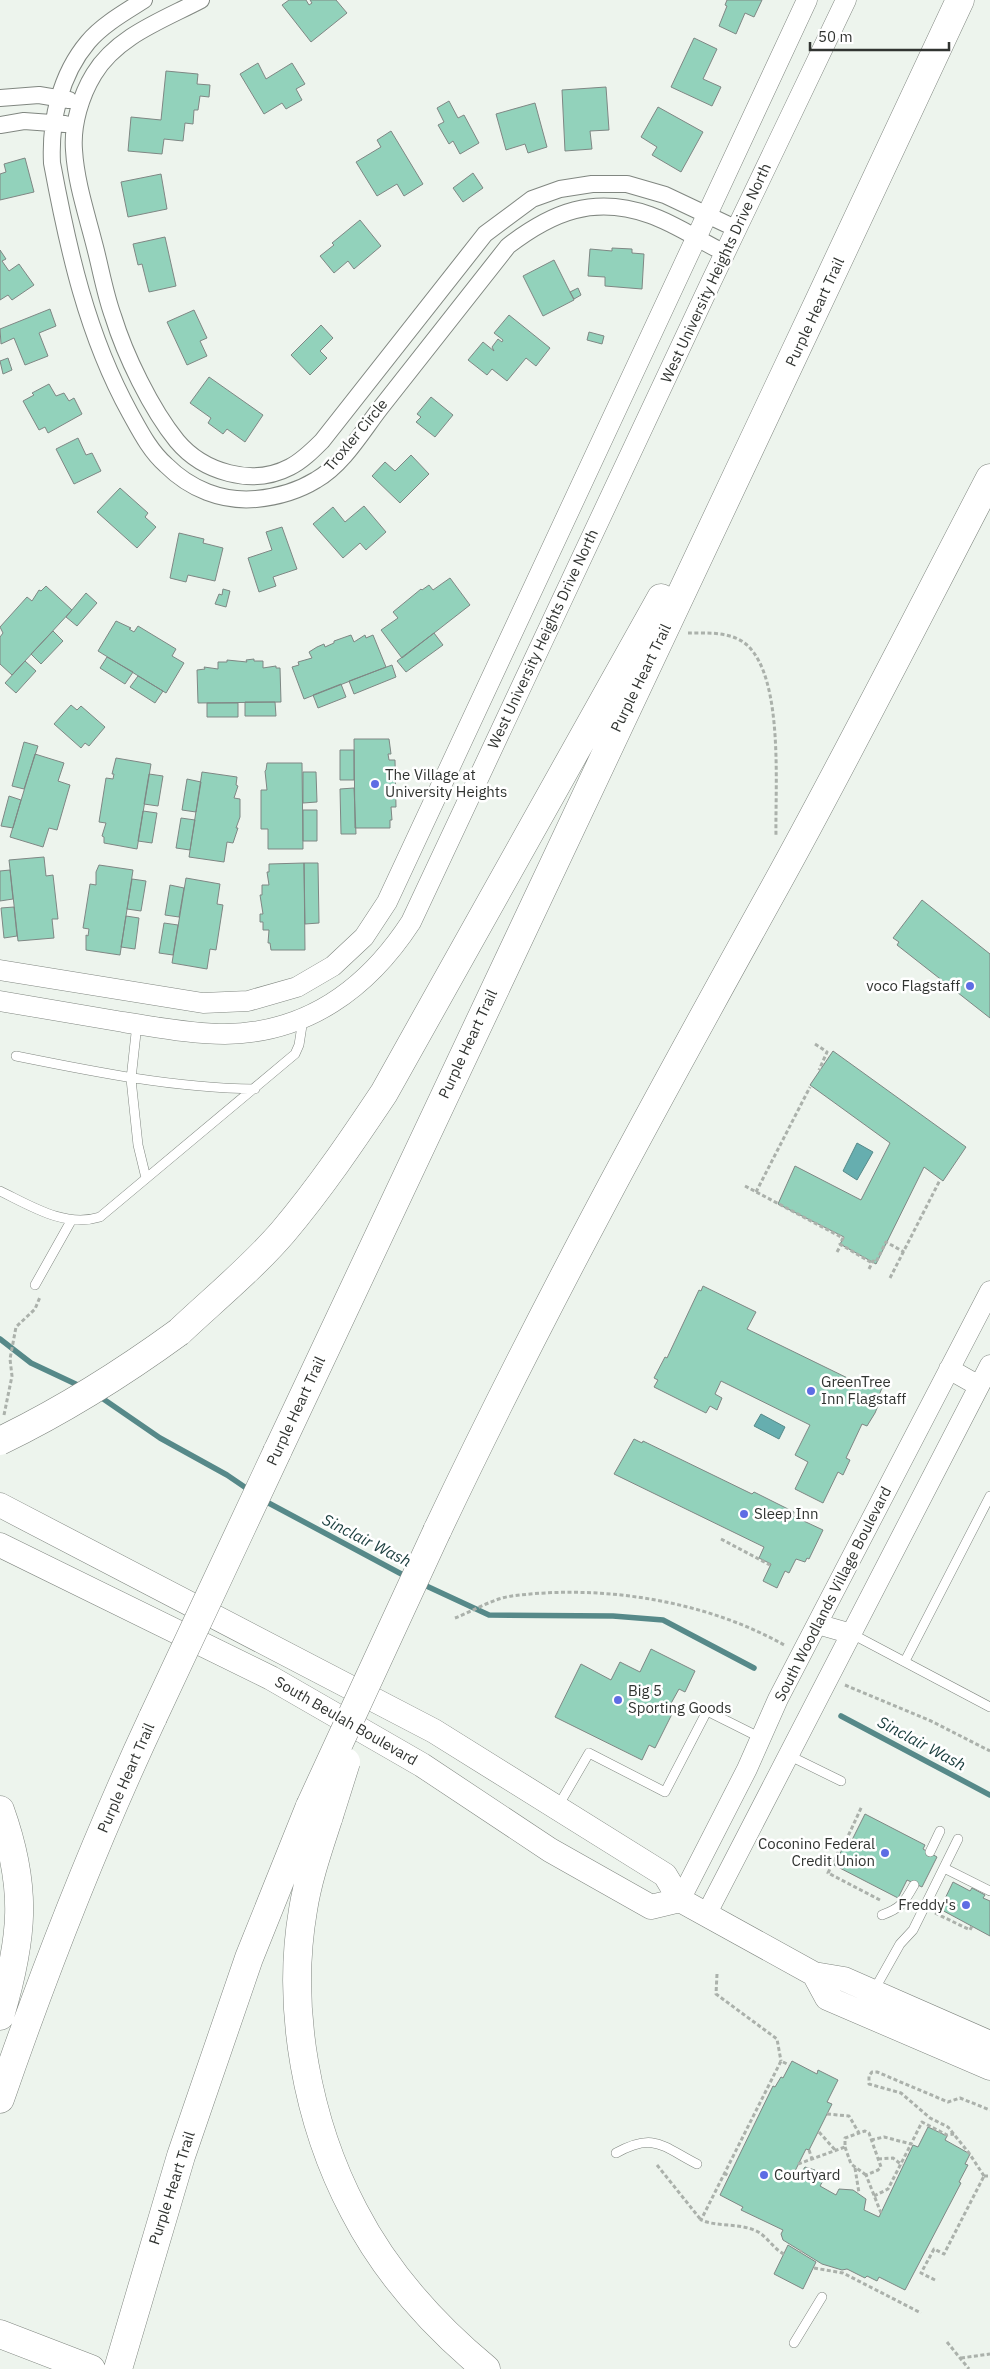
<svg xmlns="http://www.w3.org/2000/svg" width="990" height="2369" viewBox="0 0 990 2369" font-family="'IBM Plex Sans',sans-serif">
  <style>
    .water { fill: #66aeaf; stroke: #568989 }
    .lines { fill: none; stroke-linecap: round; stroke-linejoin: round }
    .stream { stroke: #568989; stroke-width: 5.5 }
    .building { fill: #92d2bb; stroke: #7f8784 }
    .service-casing { stroke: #818781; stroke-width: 10 }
    .minor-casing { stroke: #818781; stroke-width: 18 }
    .tertiary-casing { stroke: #818781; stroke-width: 21 }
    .secondary-casing { stroke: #818781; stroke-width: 25 }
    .motorway-casing { stroke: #818781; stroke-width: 29 }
    .path { stroke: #abb1ab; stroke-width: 3; stroke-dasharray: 4 2.5; stroke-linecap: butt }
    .service { stroke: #fff; stroke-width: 9 }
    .minor { stroke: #fff; stroke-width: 16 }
    .tertiary { stroke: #fff; stroke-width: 20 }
    .secondary { stroke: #fff; stroke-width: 24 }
    .motorway { stroke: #fff; stroke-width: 28 }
    .motorway-bridge-casing { stroke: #818781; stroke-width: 29; stroke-linecap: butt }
    .motorway-bridge { stroke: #fff; stroke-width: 28 }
    .poi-dot { fill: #5e6de4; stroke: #fff; stroke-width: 2 }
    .labels { text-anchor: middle; stroke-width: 5; stroke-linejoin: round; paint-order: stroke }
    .street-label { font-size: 15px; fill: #313431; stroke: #fff }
    .poi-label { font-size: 15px; fill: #313431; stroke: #fff; text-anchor: start }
    .water-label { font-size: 16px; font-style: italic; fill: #173b3b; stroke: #fff }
  </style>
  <rect width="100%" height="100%" fill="#edf4ed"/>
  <path class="water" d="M857,1143L873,1152L857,1180L843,1171Z
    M761,1414L785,1427L779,1439L754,1426Z"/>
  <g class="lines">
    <path class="stream" d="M0,1339L31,1363L82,1387
      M99,1396L160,1438L227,1475L252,1492
      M263,1500L407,1577
      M420,1583L489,1615L613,1616L663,1620L754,1668
      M841,1716L990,1795"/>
  </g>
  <path class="building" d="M289,0H306L309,5L312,3L310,0H336L347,13L311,42L282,5Z
    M727,0H762L754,17L745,13L736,34L719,26L727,6L725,5Z
    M694,38L717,49L703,79L721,87L712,106L671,87Z
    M258,63L266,79L292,63L305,84L296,89L302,100L286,109L282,103L264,114L240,74Z
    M166,71L198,74L197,84L210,85L209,97L200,96L198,110H194L193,124L185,123L183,141L164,139L162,154L128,151L131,117L161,120Z
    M606,87L609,130L590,131L592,149L565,151L562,90Z
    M449,101L458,118L464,115L479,143L460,154L453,141L449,144L438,125L444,122L437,108Z
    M535,103L547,147L528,153L525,144L506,150L496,114Z
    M658,107L703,132L681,172L652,155L657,147L641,137Z
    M391,131L423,184L404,196L397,184L377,196L356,162L381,147L377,140Z
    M25,158L34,192L0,200V174L6,172L4,164Z
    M473,173L483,188L463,202L453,188Z
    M161,174L167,209L128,217L121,182Z
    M360,220L381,246L354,269L348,261L334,273L320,256L334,245L332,243Z
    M165,237L176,286L149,292L142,264L138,265L133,244Z
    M612,248L632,249V253L644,254L642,289L605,286V277L588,276L590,249L612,251Z
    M0,250L6,259L2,261L9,271L19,264L34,285L12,300L8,295L0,300Z
    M554,260L574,300L543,316L523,276Z
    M578,288L581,295L574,299L570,292Z
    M50,309L56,326L39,333L48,356L25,365L14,338L1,344L0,329Z
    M194,310L207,338L200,341L207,356L187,365L167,322Z
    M509,315L550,348L536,366L526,358L507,381L492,369L487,375L468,360L483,342L494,351L492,347L498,339L502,342L503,340L494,333Z
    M321,325L333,338L320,351L327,358L310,375L291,355Z
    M589,332L604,336L602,344L587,340Z
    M8,358L12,370L3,374L0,361Z
    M209,377L263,415L245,442L227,429L223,434L208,423L211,418L190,403Z
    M49,384L56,396L64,393L69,401L74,398L82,414L48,433L45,427L39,430L23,401L34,395L32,393Z
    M431,397L453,415L435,437L416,422L421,417L417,414Z
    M78,438L86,455L92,453L101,471L74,484L56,449Z
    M411,455L429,474L400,503L372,476L385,462L395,471Z
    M120,488L148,513L145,517L156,527L137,548L97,512Z
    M364,506L386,532L366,550L360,543L343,558L313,524L333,507L345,522Z
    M282,527L297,569L273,577L276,586L259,592L248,558L272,550L266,532Z
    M179,533L204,539L203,543L223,548L215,581L188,575L186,582L170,578Z
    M450,578L470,605L402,658L381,630L398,618L393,612L421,589L422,590L429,585L433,590Z
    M46,586L72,610L12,675L0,664V637L3,633L0,627L27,597L32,601L39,590L41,591Z
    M223,589L230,591L226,607L215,604L219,594L222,595Z
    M86,593L97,603L77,626L66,617Z
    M116,621L131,628L129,629L134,632L138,626L176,649L172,656L184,663L166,693L98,651Z
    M53,631L63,641L41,664L31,654Z
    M434,633L443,645L406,672L397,661Z
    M351,635L354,642L365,635L366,638L373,635L386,667L304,699L292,667L299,665L298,662L312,658L309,652L317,647L324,644L325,647L334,643V641Z
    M107,657L133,672L125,684L100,668Z
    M254,659V661H263V668L276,666V668H280L281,702L198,703L197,670L205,669L204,667L218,669V662H227V660L247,662L246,660Z
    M25,661L36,671L16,693L5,683Z
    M392,665L396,677L354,694L349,681Z
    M138,676L163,691L155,703L130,687Z
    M341,684L346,697L318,708L313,695Z
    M245,702H275L276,716H245Z
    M207,703H238V717H207Z
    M71,705L77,710L81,706L105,727L89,746L85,743L81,748L54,724Z
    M354,739H389L391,754H388L389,760H395L396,807H391L392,820H390V828H355Z
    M24,742L38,746L24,789L12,786Z
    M340,750H354V780H340Z
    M35,754L64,763L58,781L70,785L57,830L49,828L43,847L10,837Z
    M116,758L151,764L137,849L104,843V837L102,836L106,823L99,822L106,778L113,779L114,774H112Z
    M267,763H302L303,849H268V829H261V790H267L265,771L266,770Z
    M202,772L237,777L236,785L238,786L234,798L240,799V817L236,828H238L233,843L227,842L224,862L189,857Z
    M303,772H316L317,802L303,803Z
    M149,774L163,776L158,806L144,804Z
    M187,779L201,782L196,812L182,810Z
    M354,788L356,834H341L340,789Z
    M9,796L21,800L13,828L1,826Z
    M303,810H317V841H303Z
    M143,811L157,813L152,843L138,841Z
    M181,818L195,820L190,850L176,848Z
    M44,857L46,876L53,875L58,919H52L54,938L18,941L9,860Z
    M304,863L305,950H271L270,943H268L269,930H263V922H260V914H263L260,895H262V885H269L267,872H269V864Z
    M304,863H318L319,923L305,924Z
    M99,865L133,870L120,955L86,950V935L88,936L89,929L83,928L90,884L96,885V872Z
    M10,870L13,899L0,901V871Z
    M186,878L220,884L217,904L223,905L216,950L210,949L207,969L172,963Z
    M132,879L146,881L141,911L127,909Z
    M170,885L184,888L179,917L165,915Z
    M922,900L990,954V1018L897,945L899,942L893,938Z
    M14,907L17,936L4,938L1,908Z
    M126,916L139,918L135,949L121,947Z
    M164,923L178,925L173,955L159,953Z
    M833,1051L966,1147L943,1181L924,1167L876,1264L840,1244L844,1237L778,1204L795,1166L861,1200L890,1143L810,1085Z
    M703,1286L756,1312L747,1329L868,1388L871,1383L882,1388L877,1400L880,1401L875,1413L867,1426L862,1424L846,1458L850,1460L843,1475L838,1472L823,1503L795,1489L808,1462L795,1455L810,1425L721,1381L715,1394L722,1398L717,1410L710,1406L706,1413L654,1387L658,1380L654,1378L665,1357L667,1358L699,1290L701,1291Z
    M634,1439L642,1443L643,1441L752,1494L754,1492L794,1512L793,1516L823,1530L809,1559L807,1558L805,1562L796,1559L789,1573L785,1571L777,1588L763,1581L771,1564L759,1558L764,1547L614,1474Z
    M651,1649L695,1671L685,1692L679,1689L669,1707L674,1710L655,1748L649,1745L642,1760L555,1717L581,1664L611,1680L620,1662L640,1672Z
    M865,1814L925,1845L923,1849L937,1857L922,1887L907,1880L898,1898L834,1865L848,1838L852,1840Z
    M953,1882L970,1891L972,1888L985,1895L983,1898L990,1901V1936L940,1909Z
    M792,2061L817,2074L818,2070L838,2080L827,2102L832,2104L809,2150L806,2149L794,2173L799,2176L805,2167L815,2170L824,2179L820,2186L836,2195L839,2189L853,2190L866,2199L864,2210L879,2217L913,2145L918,2147L928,2127L947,2136L945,2140L970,2154L965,2164L968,2165L959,2182L961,2183L905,2290L879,2277L877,2281L867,2276L865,2278L847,2269L842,2270L822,2264L783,2240L781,2234L783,2230L741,2210L743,2207L720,2195L773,2086L775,2087L781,2077L783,2078Z
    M788,2245L816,2262L803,2289L774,2274Z"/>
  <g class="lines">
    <defs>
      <path id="service" d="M137,1024L131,1079L138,1145L146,1178
        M16,1056C95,1072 174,1088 255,1089
        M0,1191C31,1206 65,1228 100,1217L295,1054L299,1045L303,1019
        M35,1285L71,1221
        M852,1634L990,1707
        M905,1661L990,1496
        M788,1755L841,1781
        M557,1808L589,1753L665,1792L707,1711L761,1738
        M930,1852L940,1831
        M944,1868L990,1891
        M882,1915C901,1908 904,1903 914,1885
        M873,1992L900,1944L913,1930L958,1839
        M616,2153C654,2132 662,2146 697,2164
        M794,2343L822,2297"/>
      <path id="minor" d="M144,0C125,12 102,25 88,42C60,75 50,121 52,163C68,249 87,335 130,413C140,431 150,451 166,465C190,489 222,502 256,499C277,497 298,491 316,480C344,464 363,430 382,406C424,352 466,299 508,246C552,212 594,195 650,215C676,224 700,241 725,253
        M201,0C163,20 117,36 94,74C81,95 72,125 74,150C76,183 87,215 95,247C101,270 105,294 113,316C125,355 151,409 177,441C203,472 252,487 290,467C302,461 312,451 322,441L485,234L532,199L560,189L592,184H627L665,195L737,229
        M0,98L39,95L69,100
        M0,125L24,121L65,124"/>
      <path id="tertiary" d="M0,970L203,1003L248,1001L297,987L333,966L364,937L387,902L807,0
        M0,1001C41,1008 82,1015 123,1022C157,1027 191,1034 225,1034C307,1033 368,988 411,922L711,282L846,0
        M949,1369L979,1386
        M817,1624L852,1634
        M680,1900L747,1769L778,1699L990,1291
        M706,1915L990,1365"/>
      <path id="secondary" d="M0,1505L434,1731L665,1875L680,1900L814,1974L844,1979L990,2043
        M0,1545L271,1678L422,1765L550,1850L651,1907L680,1900
        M814,1974L827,1998L990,2068"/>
      <path id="motorway" d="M179,1332C214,1299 252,1268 283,1232C320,1188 352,1141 384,1093L661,598
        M277,1452C503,968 734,485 960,0
        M437,1531C541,1311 658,1098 776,885C850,751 919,614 990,478
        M0,1810C28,1888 23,1938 0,2016
        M329,1816C319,1847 308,1878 303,1910C286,2009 307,2122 354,2211C386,2273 433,2325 486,2369
        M0,2099C45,1969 95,1841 153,1717
        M0,2334L91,2369
        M118,2369L181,2156L249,1958L310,1806"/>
    </defs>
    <use href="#service" class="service-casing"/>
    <use href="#minor" class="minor-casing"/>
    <use href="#tertiary" class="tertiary-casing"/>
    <use href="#secondary" class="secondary-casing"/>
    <use href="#motorway" class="motorway-casing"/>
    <path class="path" d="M688,633C707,633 731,631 747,645C784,679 775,787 776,836
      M815,1044L827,1052L819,1070
      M745,1186L843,1238L840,1244L872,1263
      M756,1192L810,1087
      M837,1252L841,1245
      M869,1269L873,1261L876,1262L886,1242L904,1252
      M890,1278L940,1180
      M4,1415L12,1376L10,1359L16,1327L35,1309L40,1297
      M721,1539L770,1565
      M455,1618C473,1611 494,1598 512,1596C603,1584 707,1601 786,1646
      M845,1685L931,1721L990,1751
      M841,1846L828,1873L880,1900
      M843,1847L862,1806
      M935,1913L970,1930L972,1926
      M717,1974L716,1994L777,2039L781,2061
      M827,2114L849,2116L859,2133L865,2131L869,2133L881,2167L878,2170L866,2175L881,2213
      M819,2132L836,2151
      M871,2140L884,2137L911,2144L922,2122L947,2135L954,2134
      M845,2147L851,2164L866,2175
      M809,2150L812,2159
      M878,2159L893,2158L902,2165
      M798,2164L845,2147V2138L859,2133
      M657,2165L701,2220
      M855,2168L859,2193
      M724,2173L729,2176
      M984,2176L969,2153L948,2127L930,2118L901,2093L869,2084V2076L872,2072H877L948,2102L960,2098L990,2110
      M984,2176H990
      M874,2196L888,2189L911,2144
      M800,2252L801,2250
      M784,2254C772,2248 767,2235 754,2230C737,2223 717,2227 701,2220L781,2061L789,2065
      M814,2268L843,2273L921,2313
      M935,2280L921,2273L934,2249L944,2254L984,2176
      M947,2342L969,2369
      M961,2358L990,2354"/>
    <use href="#service" class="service"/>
    <use href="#minor" class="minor"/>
    <use href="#tertiary" class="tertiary"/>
    <use href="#secondary" class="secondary"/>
    <use href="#motorway" class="motorway"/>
    <defs>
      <path id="motorway-bridge" d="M0,1441C66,1409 120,1375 179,1332
        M153,1717L277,1452
        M310,1806L437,1531
        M329,1816L346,1762"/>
    </defs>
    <use href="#motorway-bridge" class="motorway-bridge-casing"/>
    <use href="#motorway-bridge" class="motorway-bridge"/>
  </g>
  <g class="poi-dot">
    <circle cx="375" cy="784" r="5"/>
    <circle cx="970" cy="986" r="5"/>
    <circle cx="811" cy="1391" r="5"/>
    <circle cx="744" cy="1514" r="5"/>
    <circle cx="618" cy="1700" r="5"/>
    <circle cx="885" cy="1853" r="5"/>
    <circle cx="966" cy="1905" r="5"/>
    <circle cx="764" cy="2175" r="5"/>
  </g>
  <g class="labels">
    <g class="street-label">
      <text transform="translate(716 273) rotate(-65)" y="5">West University Heights Drive North</text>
      <text transform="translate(815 312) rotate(-65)" y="5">Purple Heart Trail</text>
      <text transform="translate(356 435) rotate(-50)" y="5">Troxler Circle</text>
      <text transform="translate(543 639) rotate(-65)" y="5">West University Heights Drive North</text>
      <text transform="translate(641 678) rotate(-64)" y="5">Purple Heart Trail</text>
      <text transform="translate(468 1044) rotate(-65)" y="5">Purple Heart Trail</text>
      <text transform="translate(296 1411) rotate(-65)" y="5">Purple Heart Trail</text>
      <text transform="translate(833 1594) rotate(-63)" y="5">South Woodlands Village Boulevard</text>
      <text transform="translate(346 1721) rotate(30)" y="5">South Beulah Boulevard</text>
      <text transform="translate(126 1778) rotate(-66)" y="5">Purple Heart Trail</text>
      <text transform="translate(172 2188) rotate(-72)" y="5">Purple Heart Trail</text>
    </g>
    <g class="poi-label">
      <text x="385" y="780">The Village at<tspan x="385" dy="17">University Heights</tspan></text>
      <text x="960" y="991" text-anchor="end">voco Flagstaff</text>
      <text x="821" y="1387">GreenTree<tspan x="821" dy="17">Inn Flagstaff</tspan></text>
      <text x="754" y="1519">Sleep Inn</text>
      <text x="628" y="1696">Big 5<tspan x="628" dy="17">Sporting Goods</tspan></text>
      <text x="875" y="1849" text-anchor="end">Coconino Federal<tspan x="875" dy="17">Credit Union</tspan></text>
      <text x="956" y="1910" text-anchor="end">Freddy's</text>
      <text x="774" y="2180">Courtyard</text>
    </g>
    <g class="water-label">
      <text transform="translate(367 1540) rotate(27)" y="6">Sinclair Wash</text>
      <text transform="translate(922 1743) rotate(28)" y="6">Sinclair Wash</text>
    </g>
  </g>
  <path d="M810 42v8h139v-8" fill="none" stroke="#313431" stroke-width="2.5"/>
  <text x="818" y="42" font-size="15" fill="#313431" stroke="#ffffff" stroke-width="4" paint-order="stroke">50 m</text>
</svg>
